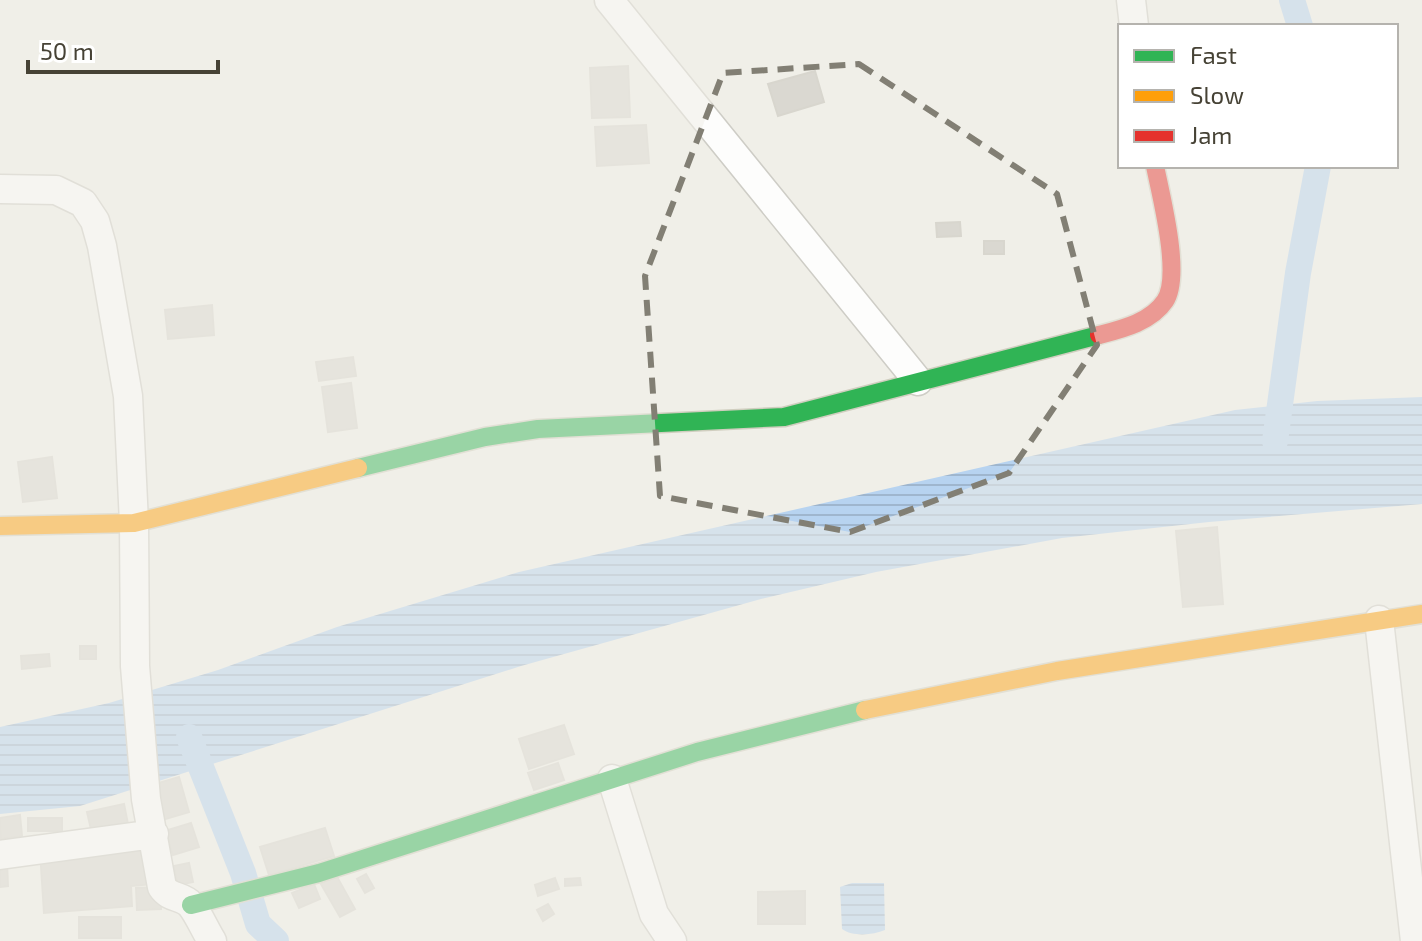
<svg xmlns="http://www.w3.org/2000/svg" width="1422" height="941" viewBox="0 0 1422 941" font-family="'Exo 2',sans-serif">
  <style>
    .water { fill: url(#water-rules) }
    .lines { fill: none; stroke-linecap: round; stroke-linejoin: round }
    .canal { stroke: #b7d3f0; stroke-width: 26 }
    .building { fill: #dad8d1; stroke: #d8d6ce; stroke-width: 2 }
    .street-casing { stroke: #cecdc6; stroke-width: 31 }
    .fast-casing { stroke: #d0cebf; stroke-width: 21 }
    .slow-casing { stroke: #d0cebf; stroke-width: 21 }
    .jam-casing { stroke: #d0cebf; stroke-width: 21 }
    .street { stroke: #fdfdfc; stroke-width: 28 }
    .fast { stroke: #30b455; stroke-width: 18 }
    .slow { stroke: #ff9f0a; stroke-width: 18 }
    .jam { stroke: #e5322d; stroke-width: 18 }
    .marked { fill: none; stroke: #827f74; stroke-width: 6; stroke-dasharray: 16 10; stroke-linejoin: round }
  </style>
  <defs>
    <pattern id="water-rules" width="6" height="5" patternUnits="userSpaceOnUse" patternTransform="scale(2)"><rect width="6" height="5" fill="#b7d3f0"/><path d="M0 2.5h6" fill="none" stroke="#9fb6ce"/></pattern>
  </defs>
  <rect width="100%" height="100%" fill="#f0efe8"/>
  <path class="water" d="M1422,397V504L1209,522L1062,538L876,572L761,599L521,666L80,806L0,814V727L109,703L218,670L337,627L519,572L1235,410L1317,401Z
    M852,883H884L885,930C873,935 853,937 842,929L840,887Z"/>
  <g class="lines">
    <path class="canal" d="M1292,0L1300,26
      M1275,441L1298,273L1318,166
      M189,737L243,873L258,924L276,941"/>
  </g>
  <path class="building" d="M628,66L630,117L592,118L590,68Z
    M815,71L824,102L778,116L768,84Z
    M646,125L649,163L597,166L595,127Z
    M960,222L961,236L937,237L936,223Z
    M984,241H1004V254H984Z
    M212,305L214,335L168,339L165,310Z
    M353,357L356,376L319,381L316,362Z
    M351,383L357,428L328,432L322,387Z
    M52,457L57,498L23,502L18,462Z
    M1217,527L1223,604L1183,607L1176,531Z
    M80,646H96V659H80Z
    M49,654L50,666L22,669L21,656Z
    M564,725L574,754L529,769L519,739Z
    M558,763L564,780L534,790L528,773Z
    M179,777L189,812L162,820L152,785Z
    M124,804L129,829L93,838L87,812Z
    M20,815L22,836L1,839L0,818Z
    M28,818H62V831H28Z
    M191,823L199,847L173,855L165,831Z
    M325,828L334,856L269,875L260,847Z
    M149,844L152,884L131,886L132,906L44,913L40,851Z
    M0,862H7L8,886L0,887Z
    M189,863L193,882L178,885L174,866Z
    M366,874L374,888L365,893L357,879Z
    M336,875L355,909L340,917L321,884Z
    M555,878L559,889L538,896L535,885Z
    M580,878L581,885L565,886V879Z
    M314,884L320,899L299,908L292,893Z
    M160,887L161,909L137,910L136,888Z
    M805,891V924H758V892Z
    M548,904L554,914L543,921L537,910Z
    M79,917H121V938H79Z"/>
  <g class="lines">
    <defs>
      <path id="street" d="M609,0L918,381
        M1131,0L1134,26
        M0,189L56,190L83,203L95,221L102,246L128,396L134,523L135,666L146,799L162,887C170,899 182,895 191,905C199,915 205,930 212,941
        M1379,620L1415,941
        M612,779L654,914L672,941
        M0,855L154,834"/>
      <path id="fast" d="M358,468L485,437L538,429L784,417L1099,335
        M191,905L319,873L697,752L865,710"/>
      <path id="slow" d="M0,526L134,523L358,468
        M865,710L1057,671L1422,614"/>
      <path id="jam" d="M1099,335C1122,329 1151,322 1165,301C1182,276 1161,196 1155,166"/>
    </defs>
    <use href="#street" class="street-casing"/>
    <use href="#fast" class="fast-casing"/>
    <use href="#slow" class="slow-casing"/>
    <use href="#jam" class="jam-casing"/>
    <use href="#street" class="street"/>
    <use href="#fast" class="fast"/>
    <use href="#slow" class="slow"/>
    <use href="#jam" class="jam"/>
  </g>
  <path d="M0 0H1422V941H0ZM859,64L1057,194L1097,345L1009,473L850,532L660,496L645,276L723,73Z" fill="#f0efe8" fill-opacity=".55" fill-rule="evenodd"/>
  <path class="marked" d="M859,64L1057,194L1097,345L1009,473L850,532L660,496L645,276L723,73Z"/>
  <rect x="1118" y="24" width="280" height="144" fill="#ffffff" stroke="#b5b3ae" stroke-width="2"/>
  <rect x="1134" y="50" width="40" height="12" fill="#30b455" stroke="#b5b3ae" stroke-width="2"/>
  <text x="1190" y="64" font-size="24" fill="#464235">Fast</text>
  <rect x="1134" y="90" width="40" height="12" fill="#ff9f0a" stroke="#b5b3ae" stroke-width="2"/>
  <text x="1190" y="104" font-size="24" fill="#464235">Slow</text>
  <rect x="1134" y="130" width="40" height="12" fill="#e5322d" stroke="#b5b3ae" stroke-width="2"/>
  <text x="1190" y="144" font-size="24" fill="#464235">Jam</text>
  <path d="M28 60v12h190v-12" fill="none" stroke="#464235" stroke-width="4"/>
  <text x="40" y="60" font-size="24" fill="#464235" stroke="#ffffff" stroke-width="6" paint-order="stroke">50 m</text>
</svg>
